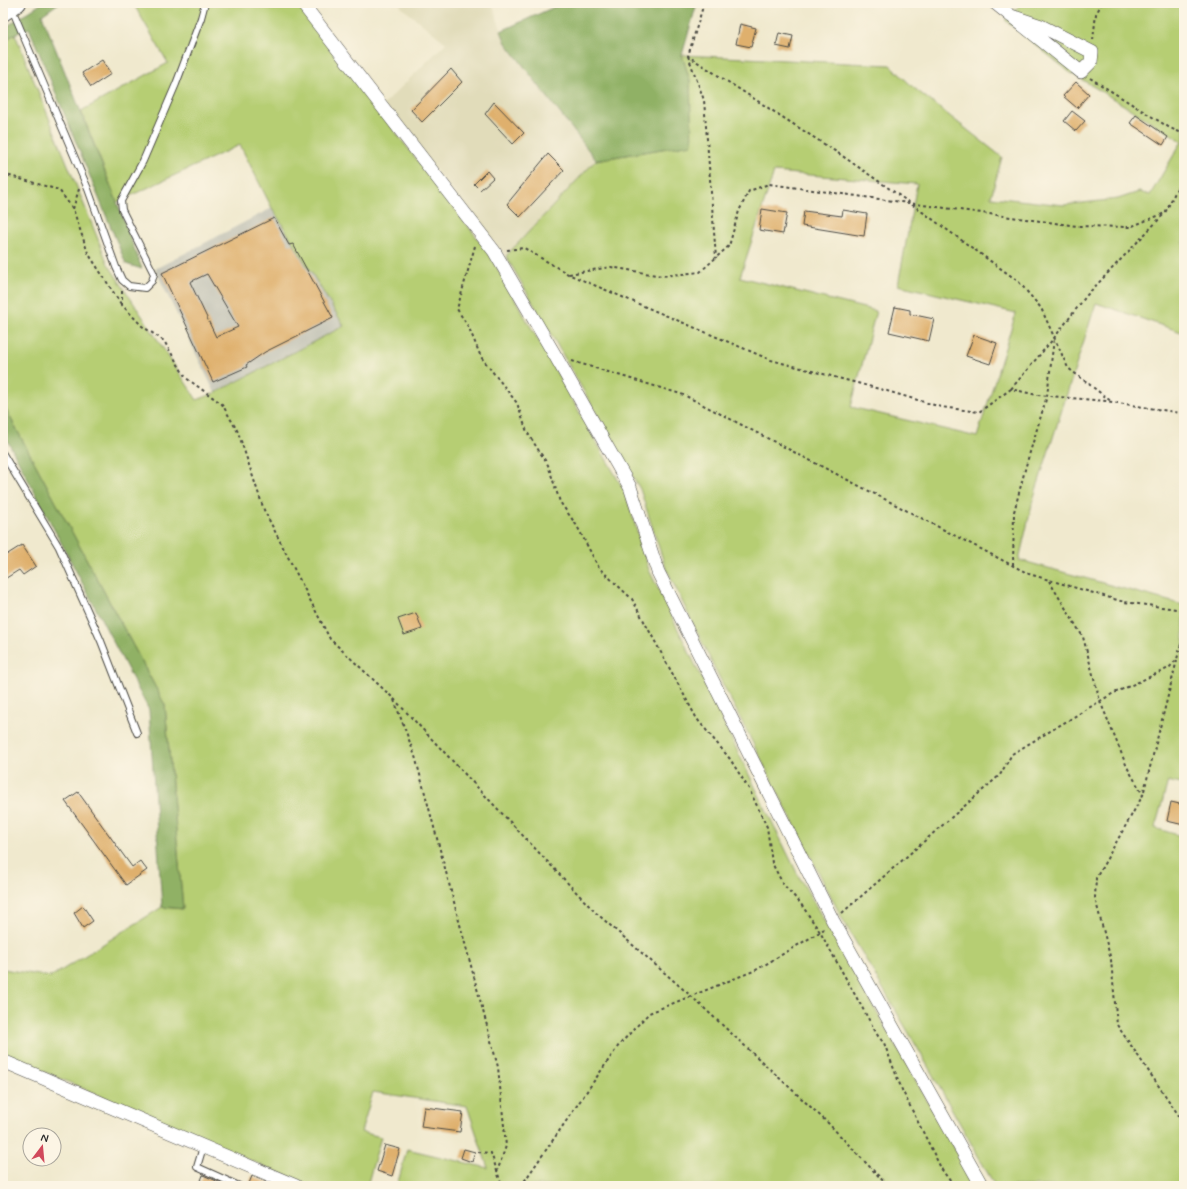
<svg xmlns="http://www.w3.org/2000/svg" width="1187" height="1189" viewBox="0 0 1187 1189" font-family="Mynerve,sans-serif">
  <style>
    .built { fill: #e1dcba }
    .industrial { fill: #c5c5b8 }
    .green { fill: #b6ce73; stroke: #707c4f; fill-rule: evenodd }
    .forest { fill: #90b165; stroke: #5e6e48 }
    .building { fill: #dfb06d; fill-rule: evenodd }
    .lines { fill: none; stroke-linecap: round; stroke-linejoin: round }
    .service-casing { stroke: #494843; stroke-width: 8 }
    .minor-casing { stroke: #494843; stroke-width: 14 }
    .tertiary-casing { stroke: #494843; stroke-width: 18 }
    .path { stroke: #494843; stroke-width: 2; stroke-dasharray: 3 3; stroke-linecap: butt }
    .service { stroke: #fff; stroke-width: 6 }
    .minor { stroke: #fff; stroke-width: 13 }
    .tertiary { stroke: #fff; stroke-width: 16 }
  </style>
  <rect width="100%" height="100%" fill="#fcf5e5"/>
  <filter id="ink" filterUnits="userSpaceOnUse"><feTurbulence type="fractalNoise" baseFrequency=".025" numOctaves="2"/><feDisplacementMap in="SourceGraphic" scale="8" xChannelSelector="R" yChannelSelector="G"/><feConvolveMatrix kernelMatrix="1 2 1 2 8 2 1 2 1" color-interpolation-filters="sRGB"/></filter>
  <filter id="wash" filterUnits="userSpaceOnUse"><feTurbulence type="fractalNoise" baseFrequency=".012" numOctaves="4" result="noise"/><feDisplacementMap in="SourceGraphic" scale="16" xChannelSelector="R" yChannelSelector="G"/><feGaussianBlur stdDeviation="0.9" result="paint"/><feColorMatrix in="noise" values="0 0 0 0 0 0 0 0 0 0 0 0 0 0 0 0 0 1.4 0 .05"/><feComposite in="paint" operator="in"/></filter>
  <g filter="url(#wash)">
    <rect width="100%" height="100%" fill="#f0e9ce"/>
    <path class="built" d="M400,3H490L493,7L506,43L596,160L506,256L383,105L446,43L401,7Z"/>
    <path class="industrial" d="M272,208L344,326L215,393L155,269Z"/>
    <path class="green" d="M133,3H296L488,252L625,492L649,570L797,873L976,1186H397L407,1149L488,1168L467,1106L373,1092L361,1132L381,1137L367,1186H310L3,1054V969L51,977L162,907L183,909L165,705L3,404V42L15,34L108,264L197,400L215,393L344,326L272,208L240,145L117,202L81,111L168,63Z
      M1022,3H1184V333L1096,303L1033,500L1019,560L1183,605L1184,603V785L1168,781L1155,828L1184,837V1186H995L917,1047L844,922L713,665L665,566L640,489L506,256L596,160L691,144L690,81L682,55L890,65L914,88L1002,157L991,197L1064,205L1118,199L1139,192L1150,195L1182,141L1068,71L1005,20ZM774,172L917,184L898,285L1016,313L977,437L851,407L876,311L740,277Z"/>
    <path class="forest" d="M42,3H59L42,15L117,202L142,269L126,264L29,28L15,34L3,42V29Z
      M563,3H697L682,55L690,81L692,144L596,160L506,43L501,31Z
      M3,404L165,705L183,909L162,907L149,710L3,432Z"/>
    <g id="blocks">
      <path class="building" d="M740,24L756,28L751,47L736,44Z
        M779,33L793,36L790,49L776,46Z
        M102,60L111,74L91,87L82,73Z
        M451,69L462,82L422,122L411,110Z
        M1076,82L1089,94L1077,108L1063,96Z
        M494,102L524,133L513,144L485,114Z
        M1072,111L1085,121L1076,131L1064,121Z
        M1136,115L1168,137L1163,145L1130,123Z
        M548,154L564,170L520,217L507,204Z
        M487,171L493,178L480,190L474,184Z
        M762,209L787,213L783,234L759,230Z
        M843,210L867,214L864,236L802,226L804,211L842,216Z
        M274,218L289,245L293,244L333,318L265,352L246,365L247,367L213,382L162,273ZM207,274L238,327L216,337L190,282Z
        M895,307L910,310V314L934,319L929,341L889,332Z
        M974,335L997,343L990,364L966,356Z
        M22,545L36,566L23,575L19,570L3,580V557Z
        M416,613L422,629L404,635L398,619Z
        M78,792L132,867L140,861L147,870L126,885L65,801Z
        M1171,802L1184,805V825L1167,821Z
        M83,906L93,921L83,928L74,913Z
        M424,1107L463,1112L460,1132L421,1127Z
        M385,1145L400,1149L392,1176L377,1171Z
        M464,1149L475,1152L472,1162L461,1158Z
        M203,1175L228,1186H199Z
        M252,1176L276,1186H248Z"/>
    </g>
  </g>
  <g filter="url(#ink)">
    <use href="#blocks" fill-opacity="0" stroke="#494843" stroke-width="1"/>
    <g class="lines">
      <defs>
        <path id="service" d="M12,9L88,189L116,267L122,280L129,286L145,288L152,281L154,274L122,210L121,201L143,161L176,84L201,18L205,3
          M3,454L59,547L101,641L137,733
          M203,1147L197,1167L239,1186"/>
        <path id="minor" d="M302,3L494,251L556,357L630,487L658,572L833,921L982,1186
          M995,3L1081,72L1091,62L1092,52L1041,26L1011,16
          M3,1061L296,1186"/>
        <path id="tertiary" d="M3,13L18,3"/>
      </defs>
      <use href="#service" class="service-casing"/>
      <use href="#minor" class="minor-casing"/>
      <use href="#tertiary" class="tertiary-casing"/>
      <path class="path" d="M704,3L688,56L841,155L910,203L1018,281L1041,308L1068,368L1112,402
        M1093,40L1096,14L1102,3
        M688,56L704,100L716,258
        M1090,78L1170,128L1184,134
        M3,174L59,190L73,209L88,253L121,304
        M73,209L79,189
        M475,246L457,309L469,328L481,357L517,403L527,432L548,465L560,502L577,526L599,568L632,599L697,719L730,759L749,789L767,827L772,863L783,884L801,904L820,932L878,1036L884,1043L902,1090L942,1170L954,1186
        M507,250L524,248L568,274L771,360L887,391L941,407L979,412L1011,389L1037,395L1106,401L1181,413L1184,415
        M569,274L611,267L662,276L700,272L729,246L739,211L749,191L769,184L1077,226L1130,227L1165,213L1184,174
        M122,291V305L142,326L164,341L186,378L222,404L238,432L264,510L330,639L394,699L595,912L691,996L828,1123L888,1186
        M572,361L684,395L1029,574L1124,602L1184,610
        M1011,389L1054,338L1087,295L1164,214
        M1013,566L1014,512L1027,462L1047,396L1054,339
        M1049,581L1083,637L1100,701L1127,767L1143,795
        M1177,660L1143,795L1096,878L1095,898L1111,960L1117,1025L1184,1123
        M394,700L415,756L498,1067L506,1146L497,1172
        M842,913L1000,775L1012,754L1112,694L1169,668L1177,659L1184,634
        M478,1152L491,1153L502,1186
        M521,1186L619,1045L649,1013L756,970L820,932L824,929"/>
      <use href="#service" class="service"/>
      <use href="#minor" class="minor"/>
      <use href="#tertiary" class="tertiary"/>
    </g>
  </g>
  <rect width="1187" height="1189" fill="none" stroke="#fcf5e5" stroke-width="16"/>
  <g transform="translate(42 1147) rotate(16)"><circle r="19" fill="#fcf5e5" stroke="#a8a49b"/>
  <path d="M0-3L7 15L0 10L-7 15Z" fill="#d1495b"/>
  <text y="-6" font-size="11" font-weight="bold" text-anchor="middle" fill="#2b2b2b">N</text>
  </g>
</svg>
